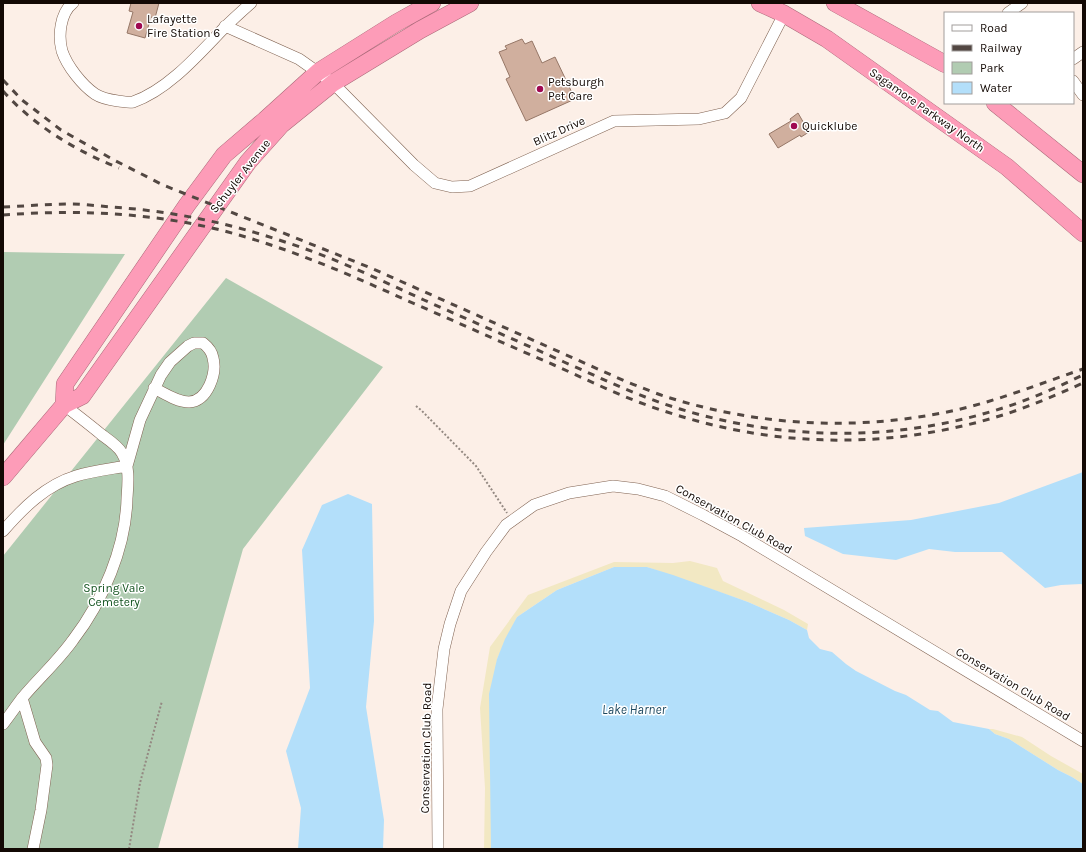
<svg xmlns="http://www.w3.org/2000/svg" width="1086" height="852" viewBox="0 0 1086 852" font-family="Karla,sans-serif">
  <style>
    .green { fill: #b1ccb2 }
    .sand { fill: #f2e8c3 }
    .water { fill: #b3dffa }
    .building { fill: #d0af9e; stroke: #967767 }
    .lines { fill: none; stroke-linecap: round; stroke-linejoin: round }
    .minor-casing { stroke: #806352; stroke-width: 12 }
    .highway-casing { stroke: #ab6979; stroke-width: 18 }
    .path { stroke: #948982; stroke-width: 2; stroke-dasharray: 2 2; stroke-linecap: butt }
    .minor { stroke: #fff; stroke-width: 11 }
    .highway { stroke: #fd9cb8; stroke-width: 17 }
    .rail { stroke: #524742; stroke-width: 3; stroke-dasharray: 7 7; stroke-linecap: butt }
    .poi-dot { fill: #9f0951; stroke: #fff; stroke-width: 1.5 }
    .labels { text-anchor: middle; stroke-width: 3; stroke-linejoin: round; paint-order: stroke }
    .poi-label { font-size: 12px; fill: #130904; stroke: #fff; text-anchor: start }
    .street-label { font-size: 12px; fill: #130904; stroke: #fff }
    .park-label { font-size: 12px; fill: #13531f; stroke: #fff }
    .water-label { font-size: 13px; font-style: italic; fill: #1c485f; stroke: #fff }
  </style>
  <rect width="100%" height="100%" fill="#fcefe7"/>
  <path class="green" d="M3,252L125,254L3,445Z
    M226,278L383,367L243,549L158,849H3V556Z"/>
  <path class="sand" d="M690,561L717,568L723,581L784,610L808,624L807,630L789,620L748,602L647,567H614L557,590L517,617L497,659L491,806V849H484L485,788L480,708L490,647L528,595L614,562L673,563Z
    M989,729H993L1022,737L1051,756L1083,774V784L1072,777L1058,770L1009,739L995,734Z"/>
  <path class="water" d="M1083,472V585L1081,584L1061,585L1045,588L1002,552H955L929,549L896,560L843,554L805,536L804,528L911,520L999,503Z
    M348,494L372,504L374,621L366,707L384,820L383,849H298L301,808L286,751L310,688L302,550L322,505Z
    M614,567H647L673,575L748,602L789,620L807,630L809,638L820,649L832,652L846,664L856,671L895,691L906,695L930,710L938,711L953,722L989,729L995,734L1009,739L1058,770L1072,777L1083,784V849H491L489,694L497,659L505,639L517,617L557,590Z"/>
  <path class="building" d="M131,3H159L155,18L151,17L145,38L127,33L133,12L129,11Z
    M522,39L525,44L532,41L542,63L555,57L575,99L526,121L506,79L510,77L499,52L507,49L505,46Z
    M798,113L809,132L801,137L800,135L778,148L769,134L791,121L790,119Z"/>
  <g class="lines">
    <defs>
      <path id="minor" d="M73,3C60,13 58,36 62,51C67,66 82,85 95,94C101,98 111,100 118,101C122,101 128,103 133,102C168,90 199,54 224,28C233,19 242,11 251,3
        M1008,13L1022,3
        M225,26L299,59L333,83L414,165L435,183L452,187L470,186L614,121L699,119L725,113L741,98L784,14
        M1073,59L1083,52
        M1073,81L1083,95
        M3,531C23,508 46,485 76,476C92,471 110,469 127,466L140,420L161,375L170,362L188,346L194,343H203C208,347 212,351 213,358C217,373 208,401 189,402C177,402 164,393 154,388
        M22,698L35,742L46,758L47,765L41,810L33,849
        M3,724C10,715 16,706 23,697C39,678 58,661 73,640C103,601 126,547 127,498C128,484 130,466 122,453C118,446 109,440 102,435C90,425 77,415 64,405
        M438,849L437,709L444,649L450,624L461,591L486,552L506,525L534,505L569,493L613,486L638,489L665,496L703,515L742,536L1083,741"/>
      <path id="highway" d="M760,3L784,14L827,39L1007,167L1083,233
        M835,3L945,64
        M995,103L1083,174
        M64,405L65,384L187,205L224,155L265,120L318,72L396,23L432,3
        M3,477L64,405L82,396L248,162L281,125L333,83L420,30L470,3"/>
    </defs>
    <use href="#minor" class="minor-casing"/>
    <use href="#highway" class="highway-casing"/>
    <path class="path" d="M416,406L422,411L476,466L507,513
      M129,849L140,783L162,701"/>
    <use href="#minor" class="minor"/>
    <use href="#highway" class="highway"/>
    <path class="rail" d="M3,80L22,100L61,130L114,160L163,185L371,268L627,382C641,387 654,393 667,397C756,425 850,431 942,413C990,404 1036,385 1083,369
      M3,91C33,125 76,151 119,168
      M3,207C26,206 48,204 71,204C84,204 98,206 111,207C172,211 230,223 288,243C335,258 380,280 424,300C471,321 518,341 564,362C603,379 640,397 680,409C781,440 892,442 993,411C1024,402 1054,389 1083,375
      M3,215C82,209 163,213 239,235C298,252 353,276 408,301C457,322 505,344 554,365C590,381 626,399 664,411C772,447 883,450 993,418C1024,409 1054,396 1083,383"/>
  </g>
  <g class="poi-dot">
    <circle cx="139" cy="26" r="4"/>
    <circle cx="540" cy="89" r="4"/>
    <circle cx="794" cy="126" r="4"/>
  </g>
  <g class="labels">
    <g class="poi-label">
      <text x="147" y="23">Lafayette<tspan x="147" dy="14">Fire Station 6</tspan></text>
      <text x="548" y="86">Petsburgh<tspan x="548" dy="14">Pet Care</tspan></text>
      <text x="802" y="130">Quicklube</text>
    </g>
    <g class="street-label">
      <text transform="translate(927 110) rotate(35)" y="4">Sagamore Parkway North</text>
      <text transform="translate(559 131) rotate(-24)" y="4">Blitz Drive</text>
      <text transform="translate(240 176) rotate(-52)" y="4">Schuyler Avenue</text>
      <text transform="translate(734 519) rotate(29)" y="4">Conservation Club Road</text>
      <text transform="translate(1013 684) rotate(31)" y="4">Conservation Club Road</text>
      <text transform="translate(426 748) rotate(-89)" y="4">Conservation Club Road</text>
    </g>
    <g class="park-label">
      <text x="114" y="592">Spring Vale<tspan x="114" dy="14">Cemetery</tspan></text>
    </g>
    <g class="water-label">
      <text x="634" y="714">Lake Harner</text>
    </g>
  </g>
  <rect width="1086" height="852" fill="none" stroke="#130904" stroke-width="8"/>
  <rect x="944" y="12" width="130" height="92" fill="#ffffff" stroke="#a19d9b"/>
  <rect x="952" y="25" width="20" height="6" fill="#ffffff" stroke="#a19d9b"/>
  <text x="980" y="32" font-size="12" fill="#130904">Road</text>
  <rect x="952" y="45" width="20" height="6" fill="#524742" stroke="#a19d9b"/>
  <text x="980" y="52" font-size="12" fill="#130904">Railway</text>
  <rect x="952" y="62" width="20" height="12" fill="#b1ccb2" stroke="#a19d9b"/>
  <text x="980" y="72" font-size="12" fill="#130904">Park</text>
  <rect x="952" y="82" width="20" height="12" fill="#b3dffa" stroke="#a19d9b"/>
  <text x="980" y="92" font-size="12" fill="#130904">Water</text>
</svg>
